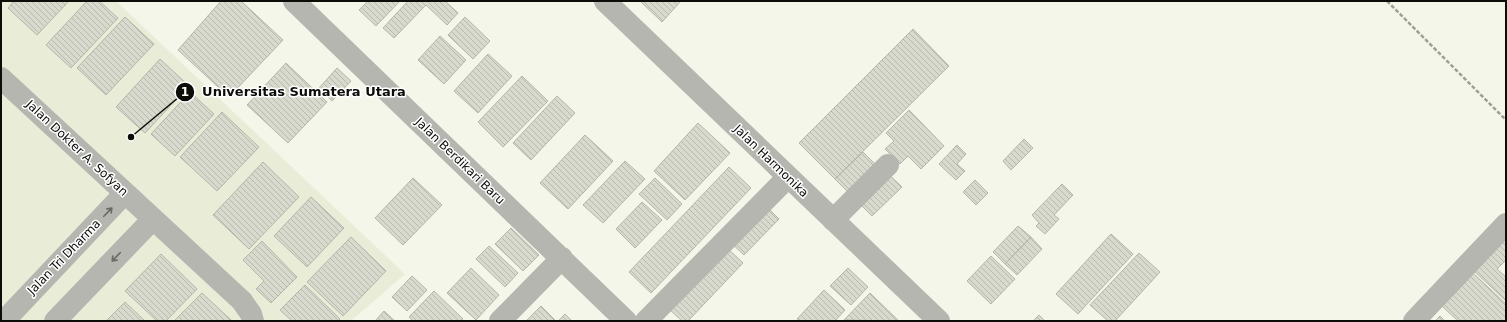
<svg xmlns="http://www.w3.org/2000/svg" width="1507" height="322" viewBox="0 0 1507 322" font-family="'DejaVu Sans',sans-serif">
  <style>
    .built { fill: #e9edd8 }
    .building { fill: url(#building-back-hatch); stroke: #b3b6a9 }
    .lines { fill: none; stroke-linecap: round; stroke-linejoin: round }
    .path { stroke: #9ea097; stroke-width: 2.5; stroke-dasharray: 4 2; stroke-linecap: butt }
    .minor { stroke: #b5b6b0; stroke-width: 22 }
    .oneway { stroke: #696a65 }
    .labels { text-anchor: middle; stroke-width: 3; stroke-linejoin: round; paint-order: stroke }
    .street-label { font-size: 12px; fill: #0c0d09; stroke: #fff }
    .leader { fill: none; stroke: #0c0d09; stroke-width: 1.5 }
    .callout-dot { fill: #0c0d09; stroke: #fff; stroke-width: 1.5 }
    .mark-label { font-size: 12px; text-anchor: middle; font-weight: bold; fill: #fff }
    .callout-label { font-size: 13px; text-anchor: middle; font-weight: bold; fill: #0c0d09; stroke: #fff; stroke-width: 3; stroke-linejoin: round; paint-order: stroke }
  </style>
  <defs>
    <pattern id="building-back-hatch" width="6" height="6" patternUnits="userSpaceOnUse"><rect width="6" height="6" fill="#d7dacd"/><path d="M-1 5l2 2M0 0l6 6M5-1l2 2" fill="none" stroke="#b7baaf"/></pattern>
  </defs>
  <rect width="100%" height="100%" fill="#f3f6e9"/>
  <path class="built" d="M1,1H116L405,274L351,321H1Z"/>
  <path class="building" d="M14,1H69L37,35L8,8Z
    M87,1H99L118,18L71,68L46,45Z
    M221,1H241L283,40L229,97L178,50Z
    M368,1H400L376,26L359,10Z
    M408,1H445L458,13L447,25L426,5L394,38L383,28Z
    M640,1H681L662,22Z
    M125,17L154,44L106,95L77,68Z
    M465,17L490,41L473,59L448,35Z
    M913,29L949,66L835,179L799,143Z
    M440,36L466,60L444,84L418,60Z
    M488,54L512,76L478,113L454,91Z
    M160,59L189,86L145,133L116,107Z
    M286,63L327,102L288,143L247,105Z
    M337,68L351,81L332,101L319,88Z
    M522,76L548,101L503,147L478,122Z
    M190,92L214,114L175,156L151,134Z
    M557,96L575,113L531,160L513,143Z
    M909,110L944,146L921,169L908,156L900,164L885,149L894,141L886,133Z
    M222,112L259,147L217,191L180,157Z
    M698,123L730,153L685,200L654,171Z
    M585,135L613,161L568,209L540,183Z
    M1024,139L1033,148L1011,170L1003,161Z
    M957,145L966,154L957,164L965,171L956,180L939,164Z
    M863,152L875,164L848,192L835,179Z
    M625,161L645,179L603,223L583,205Z
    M263,162L299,197L249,249L213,215Z
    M729,167L751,188L651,293L629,272Z
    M885,171L902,187L872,216L856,200Z
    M413,178L442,205L403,245L375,218Z
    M655,178L682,204L667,220L639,194Z
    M975,180L988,193L976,205L963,192Z
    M1062,184L1073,195L1054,215L1059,219L1045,234L1036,226L1039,223L1032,215Z
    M311,197L344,228L307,267L274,236Z
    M642,202L662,220L635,248L616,229Z
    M765,205L779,219L744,255L729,241Z
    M1018,226L1031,237L1005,264L993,252Z
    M511,228L539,255L523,271L495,244Z
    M1111,234L1133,254L1078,314L1056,294Z
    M1506,235V260L1497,269L1506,277V301L1473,270Z
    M351,237L386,271L343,316L307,282Z
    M1031,237L1042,249L1017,275L1005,264Z
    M262,241L297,277L271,303L256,289L264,281L243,260Z
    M489,246L518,273L505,287L476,259Z
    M725,246L743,263L688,321H682L667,307Z
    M1139,253L1160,272L1115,321H1108L1090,305Z
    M161,254L197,289L166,321H157L125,291Z
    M991,256L1015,279L991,304L967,281Z
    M471,268L499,295L476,320L447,293Z
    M848,268L868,287L851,305L830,286Z
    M1473,273L1506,304V321H1458L1442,306Z
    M412,276L427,290L407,311L392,297Z
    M305,285L340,319L338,321H292L280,310Z
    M824,290L845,310L835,321H800L797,319Z
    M434,291L463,319L460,321H413L409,317Z
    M202,293L232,321H174Z
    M870,293L899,321L844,320Z
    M125,302L145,321H106Z
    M541,306L556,321H526Z
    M384,311L395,321H375Z
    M565,314L572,321H558Z
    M1039,315L1045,321H1033Z
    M1440,316L1445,321H1435Z"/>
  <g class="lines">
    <path class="path" d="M1387,1L1506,120"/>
    <path class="minor" d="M294,1L626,321
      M605,1L939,321
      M1,78L242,301L251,314L253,321
      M833,220L888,165
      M4,321L125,193
      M55,321L153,219
      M500,321L562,258
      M646,321L788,177
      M1414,321L1506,224"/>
  </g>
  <defs><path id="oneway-shaft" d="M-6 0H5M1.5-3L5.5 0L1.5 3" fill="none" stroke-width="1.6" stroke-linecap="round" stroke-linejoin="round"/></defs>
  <g class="oneway">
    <use href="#oneway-shaft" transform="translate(108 212) rotate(-46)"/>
    <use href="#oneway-shaft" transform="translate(116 257) rotate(134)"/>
  </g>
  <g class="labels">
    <g class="street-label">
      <text transform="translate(77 148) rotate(43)" y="4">Jalan Dokter A. Sofyan</text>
      <text transform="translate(460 161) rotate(44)" y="4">Jalan Berdikari Baru</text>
      <text transform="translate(771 161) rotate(44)" y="4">Jalan Harmonika</text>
      <text transform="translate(64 257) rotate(-46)" y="4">Jalan Tri Dharma</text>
    </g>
  </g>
  <path class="leader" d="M131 137L185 92"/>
  <g class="callout-dot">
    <circle cx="131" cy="137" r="4"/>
    <circle cx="185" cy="92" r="10"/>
  </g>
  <g class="mark-label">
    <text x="185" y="96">1</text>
  </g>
  <g class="callout-label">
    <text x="304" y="96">Universitas Sumatera Utara</text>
  </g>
  <rect width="1507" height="322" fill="none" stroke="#0c0d09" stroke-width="4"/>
</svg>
